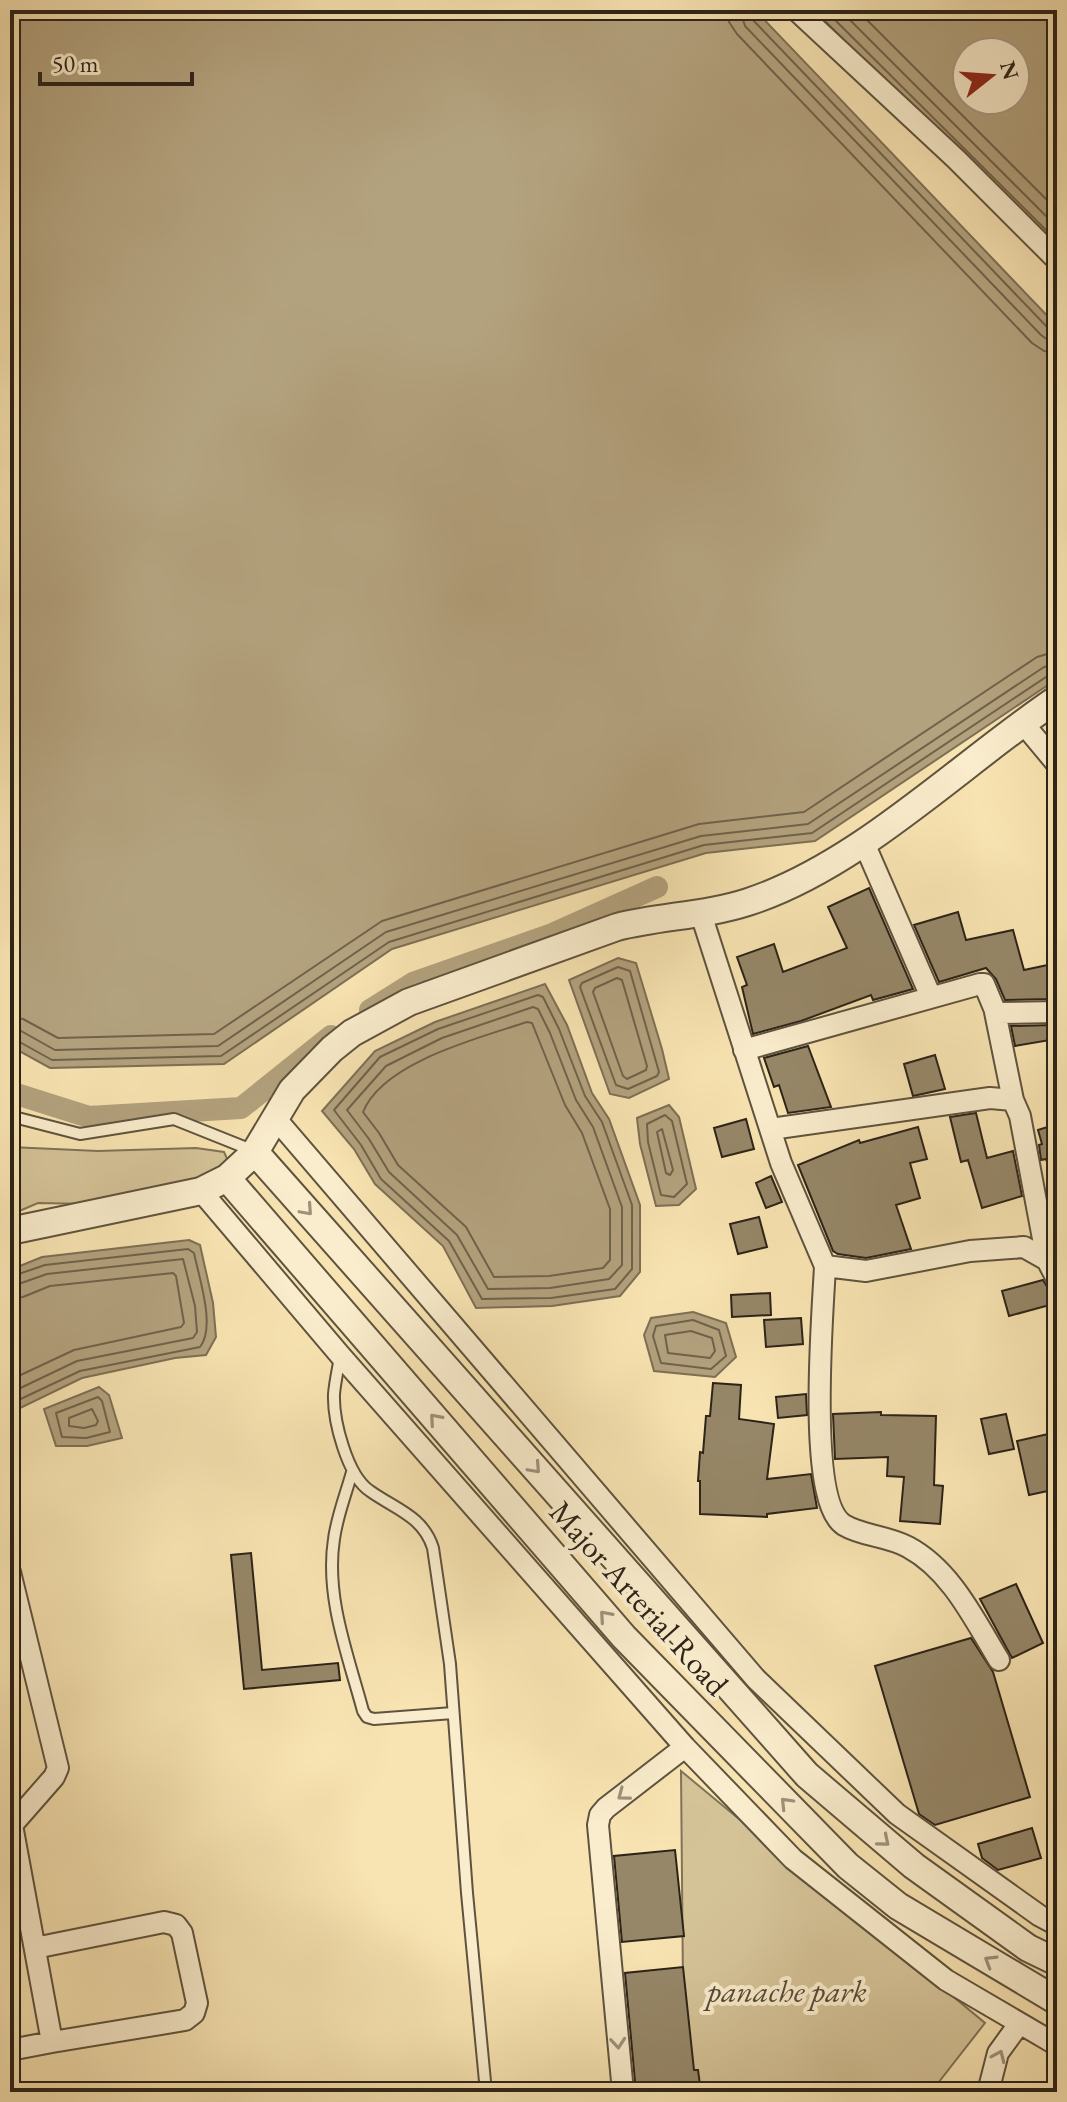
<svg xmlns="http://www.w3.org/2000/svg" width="1067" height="2102" viewBox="0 0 1067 2102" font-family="'EB Garamond',serif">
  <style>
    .green { fill: #d5c398; stroke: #807358; stroke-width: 2 }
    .water { fill: #b3a27e; stroke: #7d6f55; stroke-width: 2; fill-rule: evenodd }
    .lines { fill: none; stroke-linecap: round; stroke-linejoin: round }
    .shore { stroke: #70624b; stroke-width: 2 }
    .canal { stroke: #b3a27e; stroke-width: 22 }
    .building { fill: #968768; stroke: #2c2318; stroke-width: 2 }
    .service-casing { stroke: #5f533e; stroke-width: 14 }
    .minor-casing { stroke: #5f533e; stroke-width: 24 }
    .tertiary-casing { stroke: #5f533e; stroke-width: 30 }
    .service { stroke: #faedcd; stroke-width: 10 }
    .minor { stroke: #faedcd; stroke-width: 20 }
    .tertiary { stroke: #faedcd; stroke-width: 26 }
    .oneway { stroke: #9d927c }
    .labels { text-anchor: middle; stroke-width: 8; stroke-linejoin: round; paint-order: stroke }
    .street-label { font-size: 32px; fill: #2c2318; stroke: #faedcd }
    .park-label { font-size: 32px; font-style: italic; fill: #564b38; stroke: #faedcd }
  </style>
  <rect width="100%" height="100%" fill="#f8e4b2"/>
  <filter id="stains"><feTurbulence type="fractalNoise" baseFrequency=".0025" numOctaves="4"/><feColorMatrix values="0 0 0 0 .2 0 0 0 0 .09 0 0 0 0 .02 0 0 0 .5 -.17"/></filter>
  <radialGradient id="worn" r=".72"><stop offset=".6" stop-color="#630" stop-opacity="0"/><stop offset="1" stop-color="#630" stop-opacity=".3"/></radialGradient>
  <path class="green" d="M10,1147L98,1151L196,1148L224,1152L229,1163L180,1188L92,1204L38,1203L10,1215Z
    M681,1771L985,2023L931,2092H684Z"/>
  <path class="water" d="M10,10H755L1057,326V679L815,841L706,853L392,949L224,1064L50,1068L10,1046Z
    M814,10H1057V252ZM967,52H1015V100H967Z
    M618,958L636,963L662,1049L669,1079L629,1098L610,1094L569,980Z
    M545,984L567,1025L592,1093L609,1119L640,1205V1272L620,1296L552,1306L476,1308L443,1246L375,1184L354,1149L322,1111L375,1051L435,1022Z
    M669,1105L679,1117L696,1189L679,1205L656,1206L640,1144L637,1118Z
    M189,1240L200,1245L213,1303L216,1337L206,1355L175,1358L82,1378L10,1413V1270L42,1257Z
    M693,1312L726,1323L736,1357L715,1377L654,1371L644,1335L651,1318Z
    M99,1387L109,1395L122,1438L87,1446H56L44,1409Z"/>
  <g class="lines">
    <path class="shore" d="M728,10L729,22L737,34L1032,343L1044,351L1057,353
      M740,10L745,26L1041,335L1048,340L1057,341
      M750,10L752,19L1048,328L1057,331
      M825,10L1057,241
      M840,10L1057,227
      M857,10L1057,210
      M618,967L630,971L659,1072L657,1076L628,1089L616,1085L580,987L582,983Z
      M617,978L622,980L647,1066L646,1070L627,1079L623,1076L593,992L595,988Z
      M538,995L543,997L559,1029L585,1096L602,1122L632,1205V1269L615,1289L551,1298L482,1299L449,1241L381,1179L361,1145L334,1110L380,1057L438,1029Z
      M533,1007L538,1009L550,1033L576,1100L593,1127L622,1207V1265L609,1279L550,1288L488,1289L457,1235L389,1172L369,1139L347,1110L386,1066L442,1038Z
      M10,1017L23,1019L58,1038L214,1034L382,921L699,824L804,812L1037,657L1057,651
      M527,1022L532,1023L565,1105L582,1133L610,1209V1260L603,1268L549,1276L494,1277L466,1227L398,1165L379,1133L363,1112C383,1062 479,1038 527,1022Z
      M10,1029L21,1031L55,1050L218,1046L386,932L701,836L808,824L1044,667L1057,663
      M10,1040H16L52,1060L221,1056L389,942L704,845L812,833L1049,675L1057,673
      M665,1115L672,1121L687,1184L674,1197L661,1195L648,1142L647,1124Z
      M662,1129L673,1170L670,1175L666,1173L657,1132Z
      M10,1277L45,1265L188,1249L194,1253C199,1278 216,1327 200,1347L80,1371L10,1404
      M10,1287L47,1274L183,1259L195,1306L197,1332L193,1338L77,1361L10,1393
      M10,1299L23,1297L50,1286L173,1273L176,1276L184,1323L181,1327L74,1350L10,1380
      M693,1320L719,1330L726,1356L711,1369L661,1363L653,1336L656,1326Z
      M691,1331L712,1338L715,1351L710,1358L668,1353L665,1335Z
      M98,1397L102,1401L110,1432L86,1438L62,1437L56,1413Z
      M92,1409L98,1421L96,1425L84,1428L69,1426V1418Z"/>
    <path class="canal" d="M370,1010L413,983L550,935L657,887
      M10,1092L89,1117L241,1108L331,1036"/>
  </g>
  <path class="building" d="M869,888L913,989L873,1000L871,995L801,1021L753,1034L742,987L747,985L737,957L774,944L783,972L847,948L828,907Z
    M958,912L966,940L1013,930L1024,970L1057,963V993L1048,994L1049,999L1005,1000L996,979L986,968L939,982L914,925Z
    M1053,1025L1056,1039L1015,1046L1011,1026Z
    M808,1046L831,1107L788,1113L779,1085L774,1087L764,1058Z
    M935,1055L945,1089L913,1096L904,1064Z
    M976,1113L987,1158L1013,1151L1022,1196L982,1208L968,1160L961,1162L950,1117Z
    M746,1119L754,1149L722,1157L714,1128Z
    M1057,1124V1180H1053L1046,1159L1041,1160L1039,1145L1042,1144L1038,1130Z
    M918,1127L927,1159L910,1163L920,1198L896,1205L911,1249L866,1258L838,1254L833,1251L798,1165L859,1140L860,1143Z
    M771,1176L782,1202L766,1208L756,1183Z
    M759,1217L767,1247L738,1254L730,1224Z
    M1043,1280L1049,1290L1057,1292V1303L1009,1316L1002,1291Z
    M770,1293L771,1315L732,1317L731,1295Z
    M801,1318L803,1344L766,1347L764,1320Z
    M713,1383L741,1385L739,1419L774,1424L767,1479L811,1474L817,1508L767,1514V1517L700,1514V1481H698L700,1452L703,1453L706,1416H710Z
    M806,1394L807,1415L778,1418L776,1397Z
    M881,1412V1415L936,1416L934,1485L943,1486L940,1524L900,1521L904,1477L887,1476L888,1457L835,1459L833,1414Z
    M1006,1414L1014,1449L989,1454L981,1419Z
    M1057,1432V1489L1029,1495L1017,1441Z
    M251,1553L262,1670L338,1663L340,1680L244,1689L231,1555Z
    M1016,1584L1043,1643L1012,1658L980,1599Z
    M971,1638L993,1672L1030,1797L935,1825L919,1814L875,1666Z
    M1032,1828L1041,1858L998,1870L982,1858L978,1844Z
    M675,1850L684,1936L622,1942L614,1856Z
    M683,1967L694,2070H698L701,2092H636L625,1973Z"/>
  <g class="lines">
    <defs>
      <path id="service" d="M10,1116L80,1134L174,1119L254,1151
        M340,1357C338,1369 335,1382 334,1394C333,1420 347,1476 370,1491C395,1509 423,1516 433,1548L450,1664L467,1893L486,2092
        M352,1472C346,1494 337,1516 334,1539C325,1597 348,1655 363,1711L367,1717L374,1719L453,1713"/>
      <path id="minor" d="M796,10L956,159L1057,260
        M1022,722L1057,764
        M864,843L931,997
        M701,914L781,1163L825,1266L866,1271L970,1251L1024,1247L1047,1260L1057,1279
        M995,1012L1013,1100
        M744,1050L980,984H984L996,1013L1057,1012
        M276,1119L756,1679L897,1814L1040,1916L1057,1925
        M771,1129L990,1098L1013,1100L1020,1116L1047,1260
        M201,1191L340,1355L685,1747L793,1859L946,1980L1057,2045
        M825,1266C823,1311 806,1501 844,1525C862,1536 888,1536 908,1547C951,1570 974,1619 999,1660
        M10,1572L58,1768L54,1777L12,1825L52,2042L10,2050
        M35,1948L164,1922L176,1925L182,1933L197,2003L194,2013L185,2020L52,2042
        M623,2092L598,1825L600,1815L606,1808L685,1747
        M988,2092L998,2053L1019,2024"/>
      <path id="tertiary" d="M255,1152L807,1775L914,1866L1028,1948L1057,1962
        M227,1178L624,1637L848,1866L898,1906L1057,2001
        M10,1231L201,1191L227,1178L255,1152L292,1090L332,1049L352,1033L409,1002L617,927C660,916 705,916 748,902C859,866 960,764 1057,699"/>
    </defs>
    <use href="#service" class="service-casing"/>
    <use href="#minor" class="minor-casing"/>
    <use href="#tertiary" class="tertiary-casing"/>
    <use href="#service" class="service"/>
    <use href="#minor" class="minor"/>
    <use href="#tertiary" class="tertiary"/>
  </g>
  <defs><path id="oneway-chevron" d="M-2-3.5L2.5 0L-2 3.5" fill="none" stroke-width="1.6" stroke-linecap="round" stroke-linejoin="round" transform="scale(2)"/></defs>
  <g class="oneway">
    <use href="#oneway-chevron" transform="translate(307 1210) rotate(48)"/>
    <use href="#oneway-chevron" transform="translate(435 1419) rotate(-131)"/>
    <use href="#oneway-chevron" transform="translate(535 1468) rotate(48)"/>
    <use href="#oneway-chevron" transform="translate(605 1616) rotate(-131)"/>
    <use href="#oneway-chevron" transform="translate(623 1795) rotate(143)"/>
    <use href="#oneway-chevron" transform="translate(786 1803) rotate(-134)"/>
    <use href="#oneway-chevron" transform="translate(884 1841) rotate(40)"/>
    <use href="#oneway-chevron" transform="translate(990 1961) rotate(-149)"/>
    <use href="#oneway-chevron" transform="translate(618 2043) rotate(85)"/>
    <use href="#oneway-chevron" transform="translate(999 2056) rotate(-66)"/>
  </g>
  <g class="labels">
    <g class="street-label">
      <text transform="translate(639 1598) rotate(48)" y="11">Major Arterial Road</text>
    </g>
    <g class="park-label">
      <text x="787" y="2002">panache park</text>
    </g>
  </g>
  <rect width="1067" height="2102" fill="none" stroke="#f8e4b2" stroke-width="40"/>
  <rect x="12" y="12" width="1043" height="2078" fill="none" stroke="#2c2318" stroke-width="4"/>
  <rect x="20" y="20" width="1027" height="2062" fill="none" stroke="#2c2318" stroke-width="2"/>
  <g transform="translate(991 76) rotate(73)"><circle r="38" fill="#faedcd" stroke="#a89c85" stroke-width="2"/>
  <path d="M0-6L14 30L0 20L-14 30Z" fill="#8f2418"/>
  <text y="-12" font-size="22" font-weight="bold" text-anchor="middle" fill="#2c2318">N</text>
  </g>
  <path d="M40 72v12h152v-12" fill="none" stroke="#2c2318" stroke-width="4"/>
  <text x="52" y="72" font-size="24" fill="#2c2318" stroke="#faedcd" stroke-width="6" paint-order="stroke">50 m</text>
  <rect width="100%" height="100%" filter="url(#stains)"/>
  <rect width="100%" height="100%" fill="url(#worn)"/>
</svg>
